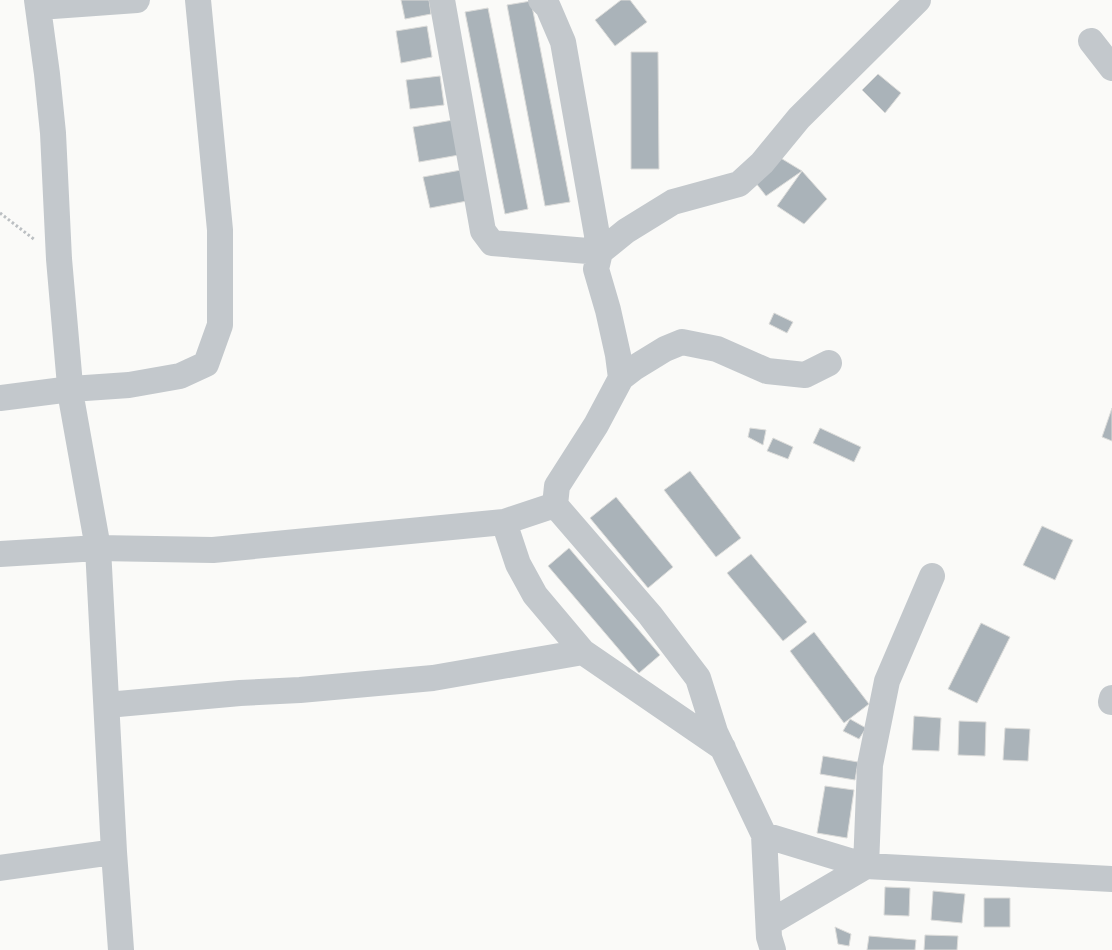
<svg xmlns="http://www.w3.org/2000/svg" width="1112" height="950" viewBox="0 0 1112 950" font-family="Roboto,sans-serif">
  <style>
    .building { fill: #aab3b9; stroke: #dcdcda }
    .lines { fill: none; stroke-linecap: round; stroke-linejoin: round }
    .path { stroke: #bbbfc2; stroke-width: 3; stroke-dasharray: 2.5 2.5; stroke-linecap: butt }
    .minor { stroke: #c3c8cc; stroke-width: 26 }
  </style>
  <rect width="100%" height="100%" fill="#fafaf8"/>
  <path class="building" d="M401,0H429L431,14L405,19Z
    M621,0H630L647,22L615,46L595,20Z
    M531,1L570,202L545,206L507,5Z
    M488,8L528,209L505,214L465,12Z
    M427,26L432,57L401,63L396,31Z
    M631,52H658L659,169H631Z
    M878,74L901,93L885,113L862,90Z
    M440,76L444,105L410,109L406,80Z
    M453,120L459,155L419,162L413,127Z
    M779,157L802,171L766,196L752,178Z
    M461,170L467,201L430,208L423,177Z
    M802,171L827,199L804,224L777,206Z
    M774,313L793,322L787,333L769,324Z
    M1112,408V441L1102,437Z
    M750,428L766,430L763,445L748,437Z
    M820,428L861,447L854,462L813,443Z
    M773,438L793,447L788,459L767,451Z
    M690,471L741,538L716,557L664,490Z
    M616,497L673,567L648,588L590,518Z
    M1042,526L1073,540L1055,580L1023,565Z
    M569,548L660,655L639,673L548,566Z
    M751,554L807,622L783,641L727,573Z
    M981,623L1010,637L977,703L948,689Z
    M814,632L869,704L844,723L790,651Z
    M914,716L941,718L939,751L912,750Z
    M850,719L866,728L859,739L843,731Z
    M959,721L986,722L985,756L958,755Z
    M1005,728L1030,729L1028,761L1003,760Z
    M823,756L858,762L855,780L820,774Z
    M825,786L854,790L847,838L817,833Z
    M885,887L910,888L909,916L884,915Z
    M933,891L965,894L962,923L931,920Z
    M984,898H1010V927H984Z
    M835,927L851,934L849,946L838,944Z
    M925,935L958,936L957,950H924Z
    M869,936L916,940L915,950H867Z"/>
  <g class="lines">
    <path class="path" d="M0,213L35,240"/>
    <path class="minor" d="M37,0L47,74L53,133L59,259L71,397L98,548L114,852L121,950
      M442,0L483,231L492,243L600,252L563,42L548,7L541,0
      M39,7L137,0
      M1091,41L1112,68
      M621,378L634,368L665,349L682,342L717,349L767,371L805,375L829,363
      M0,398L71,389L129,385L180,376L206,364L220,325V230L198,0
      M504,522L518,564L535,595L583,652L723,748
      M0,554L98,548L213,550L504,522L555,505
      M1111,702L1112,698
      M107,705L240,693L300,690L433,678L583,652
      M764,835L866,866L1112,879
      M0,868L114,852
      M769,923L866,866L870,765L887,681L932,576
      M773,950L769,937L764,835L715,732L698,678L650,615L555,505L557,486L596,425L621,378L618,355L608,310L596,269L600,252L626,231L673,202L739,184L762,163L799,118L918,0"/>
  </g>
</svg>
